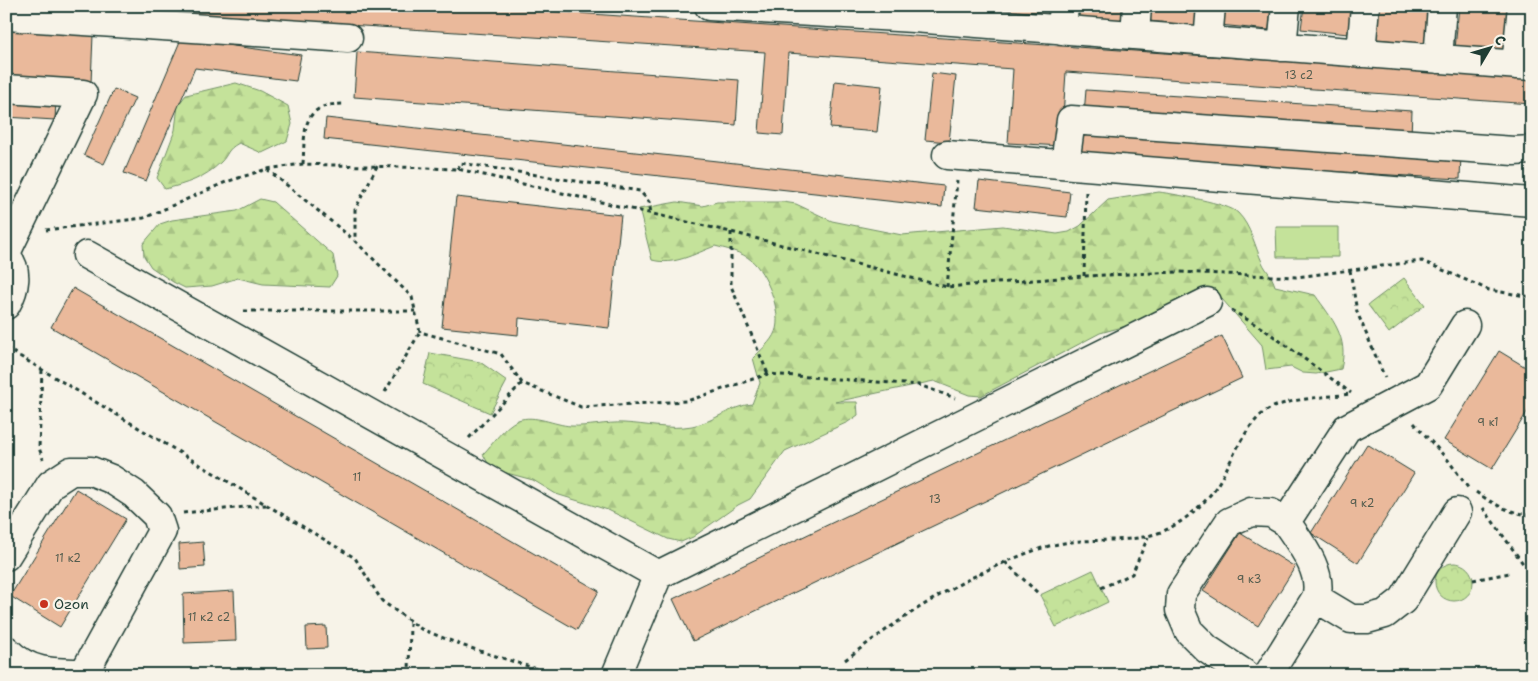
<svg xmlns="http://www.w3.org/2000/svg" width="1538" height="681" viewBox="0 0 1538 681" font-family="'Shantell Sans',sans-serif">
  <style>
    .forest { fill: url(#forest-firs); stroke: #729067 }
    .park { fill: url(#park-crowns); stroke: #729067 }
    .garden { fill: #c4e29a; stroke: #729067 }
    .building { fill: #eab99b; stroke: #1f3d34 }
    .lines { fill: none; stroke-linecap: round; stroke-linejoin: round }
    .minor-casing { stroke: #1f3d34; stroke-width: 31 }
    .path { stroke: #1f3d34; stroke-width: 3; stroke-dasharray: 4 4; stroke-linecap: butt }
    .minor { stroke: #f7f3e8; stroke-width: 28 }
    .poi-dot { fill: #c8321e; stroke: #f7f3e8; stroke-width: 2 }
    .labels { text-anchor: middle; stroke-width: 4.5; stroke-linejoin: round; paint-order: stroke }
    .number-label { font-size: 11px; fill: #525c4e }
    .poi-label { font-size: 14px; fill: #1f3d34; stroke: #f7f3e8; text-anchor: start }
  </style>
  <defs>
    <pattern id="forest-firs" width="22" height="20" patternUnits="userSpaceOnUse" patternTransform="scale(1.25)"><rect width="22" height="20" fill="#c4e29a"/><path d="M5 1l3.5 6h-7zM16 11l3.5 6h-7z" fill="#a8c385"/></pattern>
    <pattern id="park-crowns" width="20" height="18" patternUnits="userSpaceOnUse" patternTransform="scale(1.25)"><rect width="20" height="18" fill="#c4e29a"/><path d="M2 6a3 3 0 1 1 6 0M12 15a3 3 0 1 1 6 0" fill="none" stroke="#a8c385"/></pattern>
  </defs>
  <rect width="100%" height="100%" fill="#f7f3e8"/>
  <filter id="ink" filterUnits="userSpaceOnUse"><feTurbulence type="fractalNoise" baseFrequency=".02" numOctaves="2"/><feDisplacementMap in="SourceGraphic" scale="10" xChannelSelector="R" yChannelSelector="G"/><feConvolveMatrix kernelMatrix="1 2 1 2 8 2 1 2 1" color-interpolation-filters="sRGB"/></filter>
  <g filter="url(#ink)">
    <path class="forest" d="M236,83L260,91L288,106L292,124L287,141L262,153L239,143C226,150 229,154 221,162C205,178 186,184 165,189L157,178L175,130L178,105L186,95Z
      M1159,192C1174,194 1228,203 1238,213C1251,226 1255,247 1262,262C1266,271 1272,275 1275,286L1315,295C1332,319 1349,337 1341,369L1316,374L1303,373L1291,367L1266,370L1262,345L1222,299H1209L1160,317L1100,333L981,396L969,395L934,381L835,402H857L858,415L848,422L785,451L750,499L738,505L693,537L681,542L668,539L608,510L556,494L533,480L503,472L489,465L483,454C493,444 504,426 518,420C535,414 554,425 571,426C588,427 606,422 624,423C646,424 670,430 692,426C714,422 731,406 752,404L760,383L753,358C761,350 771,342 775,332C783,313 766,272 751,260C742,252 726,249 715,246C694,254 674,266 652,260L639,209L677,202L703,206L717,202H783L796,204L832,221L902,235L1003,226L1057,234L1069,232L1080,226L1108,200Z
      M260,199L273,202L333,255L337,276L330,287L263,284L238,278L212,286L185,288L173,282L151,267L144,256L143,244L160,224L172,220L237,211Z"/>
    <path class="park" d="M1404,278L1425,305L1389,333L1368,305Z
      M430,353L480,362L507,381L490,413L423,384Z
      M1435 582a19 19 0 1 1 38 0a19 19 0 1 1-38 0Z
      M1093,570L1108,602L1056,627L1040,595Z"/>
    <path class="garden" d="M1276,227H1338V257H1277Z"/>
    <path class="building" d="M54,6H473L1532,78V104L1066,72L1061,146L1008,143L1013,69L788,53L783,135L759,133L765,52Z
      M932,6H973V10Z
      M1001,6H1048V15L1000,12Z
      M1080,6H1125L1124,21L1079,17Z
      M1150,6H1199L1197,26L1149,21Z
      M1222,6H1271L1269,30L1220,25Z
      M1304,6H1351L1348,34L1301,29Z
      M1379,6H1429L1425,44L1376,39Z
      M1459,6H1509L1504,53L1455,49Z
      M6,29L93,35L91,83L6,78Z
      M181,39L301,55L296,81L195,68L146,181L124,173Z
      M357,52L739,80L736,125L354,97Z
      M932,73L956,76L949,142L925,140Z
      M835,81L882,86L877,132L830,128Z
      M114,89L135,98L104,164L84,155Z
      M1086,90L1412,111L1411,136L1084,114Z
      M6,98L56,100L55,120L6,117Z
      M326,118L944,186L942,207L324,139Z
      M1080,133L1461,154L1460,179L1079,157Z
      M979,181L1070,192L1067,217L976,207Z
      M456,197L621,215L609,328L519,318L518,335L442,327Z
      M73,288L599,591L577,630L51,327Z
      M1222,336L1242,378L693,641L673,599Z
      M1499,351L1532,371V404L1492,469L1444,440Z
      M1367,444L1414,473L1358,563L1311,533Z
      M76,489L126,519L60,627L10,596Z
      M1240,533L1295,567L1258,626L1203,591Z
      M203,542L205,567L180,569L179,544Z
      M234,591L236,641L184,643L183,594Z
      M326,626L327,648L307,649L306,627Z"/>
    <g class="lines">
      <defs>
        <path id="minor" d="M709,6L913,18L1532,66
          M6,16L348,38
          M1062,30L1064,6
          M1135,35L1137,6
          M1208,41L1211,6
          M1282,47L1286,6
          M1361,53L1365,6
          M1438,59L1442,6
          M1516,65L1522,6
          M6,89L83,94L6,253
          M947,155L1532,202
          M1065,164L1071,120L1514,151L1532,150
          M87,255L658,575
          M6,256C19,270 15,289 6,305
          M6,556L51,484L71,471H91L111,479L134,494L157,516L162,531L84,673
          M1316,598L1351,619H1367L1385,614L1403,600L1457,512
          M6,650C29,674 54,673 84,673
          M616,675L658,575L1207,302
          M1246,675L1207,649L1189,631L1180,610L1181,594L1229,522L1251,512L1271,513L1286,522
          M1268,675L1316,598C1324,572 1300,543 1286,522L1347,428L1428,385L1465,325"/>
      </defs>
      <use href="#minor" class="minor-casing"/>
      <path class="path" d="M303,164C305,129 301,104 344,104
        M377,166L355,210V241L412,297L420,332L501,354L522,383L581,407L687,401L768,374L919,385L955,398
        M267,169L354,240
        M458,169L460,163L640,191L649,202L651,213
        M46,230L144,218L226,182L267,169L303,164L458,169L731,232L947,287L1084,276L1178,272L1296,277L1422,261L1489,290L1532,297
        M731,232V286L768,374
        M1350,270L1357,312L1385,378
        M1084,276L1086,191
        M947,287L957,181
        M1231,310L1265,330L1351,393
        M244,311H415
        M6,348L355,558L382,601L421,629L464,646L556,675
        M42,370L39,448L43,459
        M385,392L420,332
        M1414,423L1448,460L1469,489
        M469,438L522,383
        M1476,492C1493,504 1511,514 1532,515
        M1483,508L1532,576
        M183,513L266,505
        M1005,562L1040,595
        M1473,580L1510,573
        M1101,588L1132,574L1148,537
        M845,660C897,621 943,589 1003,563C1022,555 1043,546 1064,543C1100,537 1141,546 1175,525C1190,516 1206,502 1216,487C1232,463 1242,428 1266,411C1286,398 1328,397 1351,394
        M409,675L410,621"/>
      <use href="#minor" class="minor"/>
    </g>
  </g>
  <circle class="poi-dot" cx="44" cy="604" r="5"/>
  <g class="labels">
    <g class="number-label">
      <text x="1299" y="79">13 с2</text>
      <text x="1488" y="426">9 к1</text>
      <text x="357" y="481">11</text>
      <text x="935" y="503">13</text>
      <text x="1362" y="507">9 к2</text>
      <text x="68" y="562">11 к2</text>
      <text x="1249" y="583">9 к3</text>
      <text x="209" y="621">11 к2 с2</text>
    </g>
    <g class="poi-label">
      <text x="54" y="609">Ozon</text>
    </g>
  </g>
  <rect width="1538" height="681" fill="none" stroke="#f7f3e8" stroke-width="25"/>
  <rect x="12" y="12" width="1513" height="656" fill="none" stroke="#1f3d34" stroke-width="2" filter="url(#ink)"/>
  <g transform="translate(1490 48) rotate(52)" stroke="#f7f3e8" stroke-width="4" paint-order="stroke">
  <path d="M0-4L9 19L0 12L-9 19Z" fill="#1f3d34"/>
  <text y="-8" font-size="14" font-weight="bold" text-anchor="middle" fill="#1f3d34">С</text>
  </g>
</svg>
